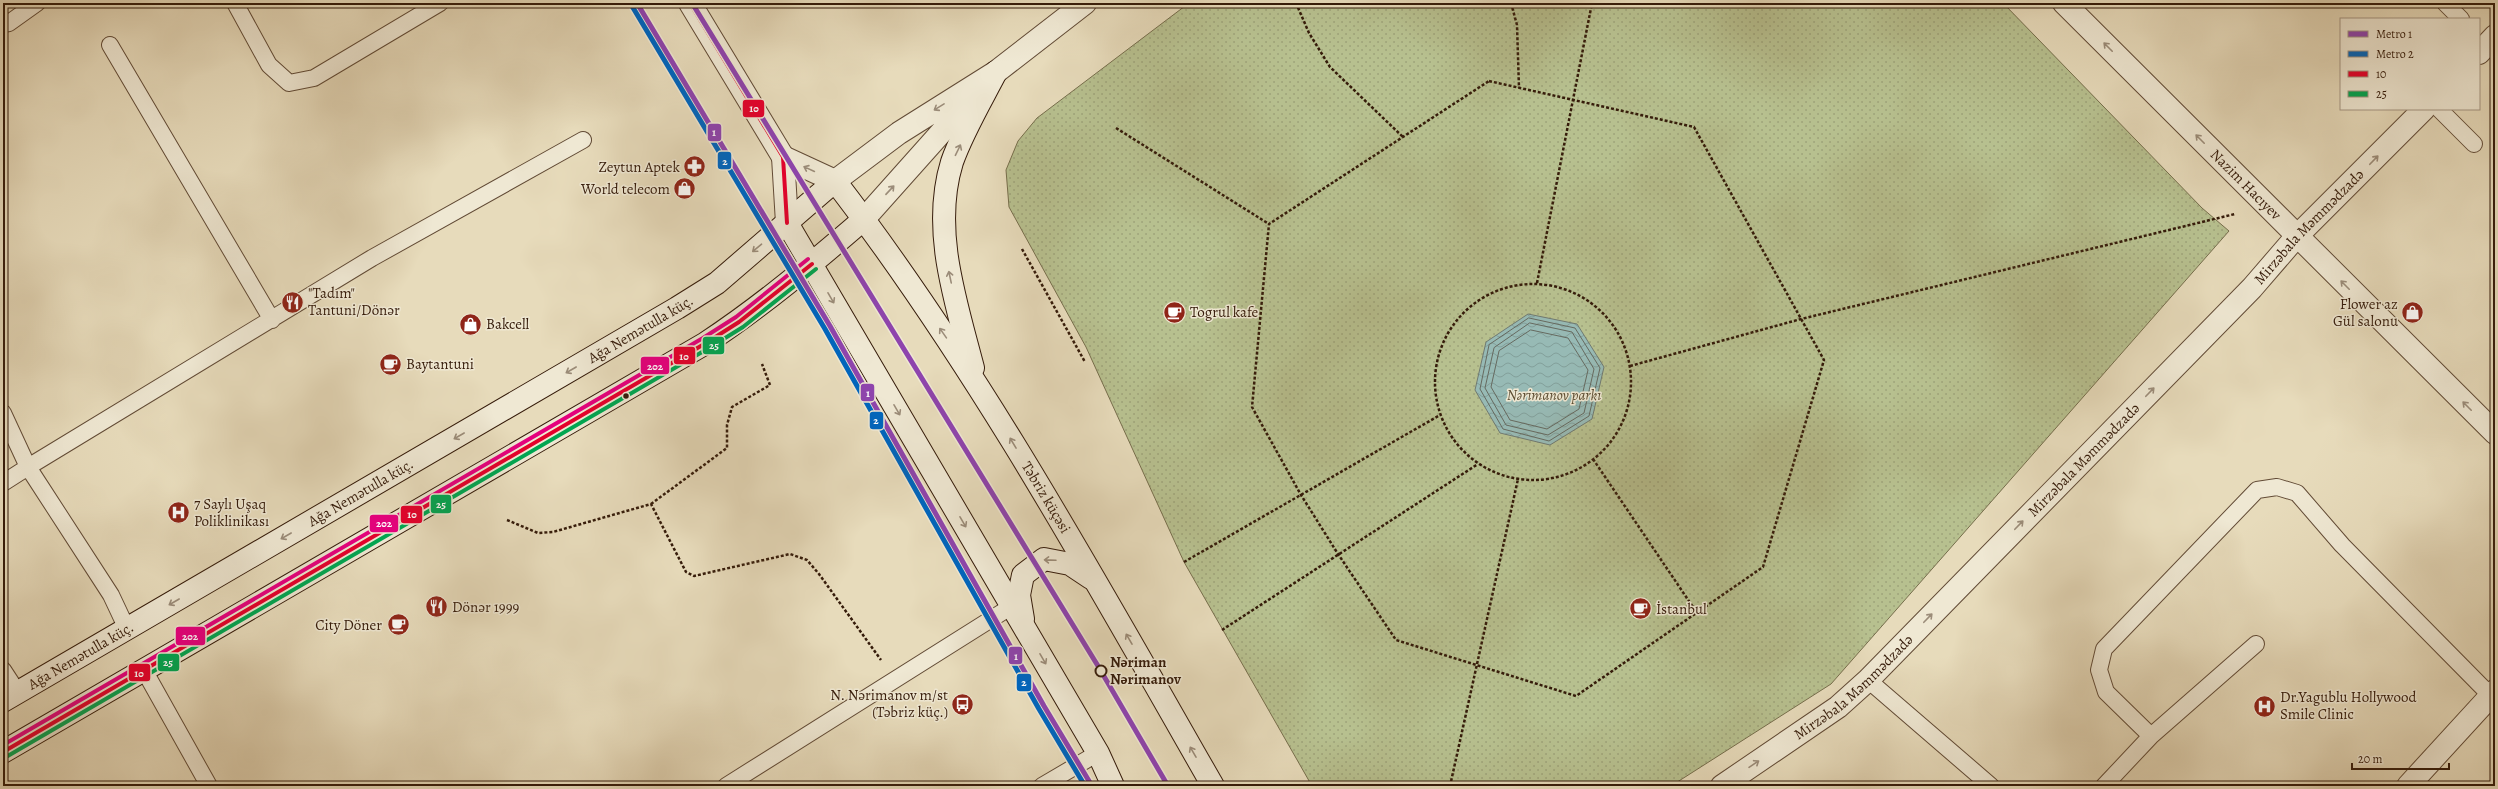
<svg xmlns="http://www.w3.org/2000/svg" width="2498" height="789" viewBox="0 0 2498 789" font-family="Alegreya,serif">
  <style>
    .grass { fill: url(#grass-dots); stroke: #766e4c }
    .water { fill: url(#water-waves); stroke: #707a71 }
    .lines { fill: none; stroke-linecap: round; stroke-linejoin: round }
    .shore { stroke: #666a60; stroke-width: 1 }
    .service-casing { stroke: #624b36; stroke-width: 18 }
    .minor-casing { stroke: #624b36; stroke-width: 24 }
    .tertiary-casing { stroke: #624b36; stroke-width: 24 }
    .secondary-casing { stroke: #351b0a; stroke-width: 24 }
    .path { stroke: #351b0a; stroke-width: 2.5; stroke-dasharray: 3 2; stroke-linecap: butt }
    .service { stroke: #efe8d3; stroke-width: 16 }
    .minor { stroke: #efe8d3; stroke-width: 22 }
    .tertiary { stroke: #efe8d3; stroke-width: 22 }
    .secondary { stroke: #efe8d3; stroke-width: 22 }
    .bus-1-casing { stroke: #efe8d3; stroke-width: 7 }
    .bus-2-casing { stroke: #efe8d3; stroke-width: 7 }
    .bus-3-casing { stroke: #efe8d3; stroke-width: 7 }
    .bus-1 { stroke: #e4002b; stroke-width: 4 }
    .bus-2 { stroke: #00a651; stroke-width: 4 }
    .bus-3 { stroke: #e5007d; stroke-width: 4 }
    .metro-1-casing { stroke: #efe8d3; stroke-width: 8 }
    .metro-2-casing { stroke: #efe8d3; stroke-width: 8 }
    .metro-1 { stroke: #8e44ad; stroke-width: 5 }
    .metro-2 { stroke: #0065bd; stroke-width: 5 }
    .oneway { stroke: #9b8c79 }
    .bus-dot { fill: #351b0a; stroke: #efe8d3; stroke-width: 1.5 }
    .stop-dot { fill: #efe8d3; stroke: #351b0a; stroke-width: 2 }
    .labels { text-anchor: middle; stroke-width: 3; stroke-linejoin: round; paint-order: stroke }
    .poi-label { font-size: 15px; fill: #351b0a; stroke: #efe8d3; text-anchor: start }
    .street-label { font-size: 15px; fill: #351b0a; stroke: #efe8d3 }
    .park-label { font-size: 15px; font-style: italic; fill: #5c4d32; stroke: #efe8d3 }
    .stop-label { font-size: 15px; font-weight: bold; fill: #351b0a; stroke: #efe8d3; text-anchor: start }
    .line-badge { stroke: #efe8d3; stroke-width: 1.5 }
    .badge-label { font-size: 11px; text-anchor: middle; font-weight: bold; fill: #fff }
  </style>
  <defs>
    <pattern id="grass-dots" width="8" height="8" patternUnits="userSpaceOnUse"><rect width="8" height="8" fill="#b7c08f"/><path d="M2 2h.1M6 6h.1" fill="none" stroke="#9ea47a" stroke-width="1.8" stroke-linecap="round"/></pattern>
    <pattern id="water-waves" width="16" height="10" patternUnits="userSpaceOnUse"><rect width="16" height="10" fill="#97bab5"/><path d="M0 5q4-4 8 0t8 0" fill="none" stroke="#839f9a"/></pattern>
  </defs>
  <rect width="100%" height="100%" fill="#e7dbbb"/>
  <filter id="stains"><feTurbulence type="fractalNoise" baseFrequency=".005" numOctaves="4"/><feColorMatrix values="0 0 0 0 .2 0 0 0 0 .09 0 0 0 0 .02 0 0 0 .5 -.17"/></filter>
  <radialGradient id="worn" r=".72"><stop offset=".6" stop-color="#630" stop-opacity="0"/><stop offset="1" stop-color="#630" stop-opacity=".3"/></radialGradient>
  <path class="grass" d="M1189,3H2003L2202,208L2229,231L1831,684L1671,786H1312L1184,562L1086,347L1009,207L1006,170L1018,141L1037,118Z"/>
  <path class="water" d="M1528,314L1577,324L1604,367L1592,419L1550,445L1500,433L1475,390L1486,342Z"/>
  <g class="lines">
    <path class="shore" d="M1529,318L1575,328L1600,368L1589,416L1549,441L1503,429L1480,389L1489,345Z
      M1530,323L1572,332L1594,369L1584,413L1548,435L1506,425L1485,388L1494,348Z
      M1531,330L1568,338L1588,370L1579,409L1547,429L1510,420L1491,387L1499,351Z"/>
    <defs>
      <path id="service" d="M235,3L269,65L289,83L314,78L440,3
        M2445,3L2461,19
        M3,24L9,23L37,3
        M110,45L272,320
        M2439,109L2474,144
        M3,413L28,467L3,483
        M127,629L111,595L28,467L372,258L583,140
        M3,670L18,693
        M144,670L209,786
        M1868,680L1991,786
        M2151,736L2106,692L2099,670L2104,649L2257,490L2277,487L2297,493L2342,545L2491,696
        M726,786L1012,606
        M1042,786L1098,753
        M2104,786L2151,736L2256,644"/>
      <g id="minor">
        <path id="s1" d="M2064,3L2495,433"/>
        <path d="M2479,53L2495,36"/>
        <path d="M787,223L783,157L835,181"/>
        <path id="s2" d="M1722,786L1838,707L1868,680L2252,288L2296,237L2424,109"/>
        <path d="M2408,786L2495,691"/>
      </g>
      <path id="tertiary" d="M690,3L783,157
        M835,181L899,133L996,72L1085,3
        M864,219L980,89"/>
      <g id="secondary">
        <path d="M787,223L1098,753L1113,786"/>
        <path d="M973,368C956,302 931,230 952,162C962,133 982,99 996,72"/>
        <path d="M1023,619L1019,595L1023,575L1044,559L1070,564L1091,578"/>
        <path id="s3" d="M3,701L677,308L717,283L835,181C980,370 1095,580 1213,786"/>
        <path d="M3,752L706,343C762,306 813,263 864,219"/>
      </g>
    </defs>
    <use href="#service" class="service-casing"/>
    <use href="#minor" class="minor-casing"/>
    <use href="#tertiary" class="tertiary-casing"/>
    <use href="#secondary" class="secondary-casing"/>
    <path class="path" d="M1296,3L1309,33L1330,67L1403,137
      M1511,3L1517,25L1519,88
      M1489,81L1694,127L1824,360L1763,567L1576,696L1396,640L1338,554L1301,495L1252,407L1269,224Z
      M1116,128L1269,224
      M1022,249L1085,362
      M1537,283L1592,3
      M1435 382a98 98 0 1 1 196 0a98 98 0 1 1-196 0Z
      M1630,366L1801,319L2235,214
      M1593,459L1697,613
      M651,504L727,448V425L732,407L770,385L762,364
      M507,520L538,533L553,532L651,504L686,572L694,576L790,554L807,560L819,574L881,660
      M1184,562L1440,415
      M1222,630L1478,464
      M1450,786L1518,479"/>
    <use href="#service" class="service"/>
    <use href="#minor" class="minor"/>
    <use href="#tertiary" class="tertiary"/>
    <use href="#secondary" class="secondary"/>
    <defs>
      <path id="bus-1" d="M690,3L783,157L787,223
        M3,752L706,343L739,322L812,264"/>
      <path id="bus-2" d="M6,757L709,348L743,327L816,269"/>
      <path id="bus-3" d="M3,745L703,338L736,317L808,259"/>
    </defs>
    <use href="#bus-1" class="bus-1-casing"/>
    <use href="#bus-2" class="bus-2-casing"/>
    <use href="#bus-3" class="bus-3-casing"/>
    <use href="#bus-1" class="bus-1"/>
    <use href="#bus-2" class="bus-2"/>
    <use href="#bus-3" class="bus-3"/>
    <defs>
      <path id="metro-1" d="M637,3L830,326L1044,706L1092,786
        M692,3L1098,666L1168,786"/>
      <path id="metro-2" d="M632,6L825,329L1039,709L1085,786"/>
    </defs>
    <use href="#metro-1" class="metro-1-casing"/>
    <use href="#metro-2" class="metro-2-casing"/>
    <use href="#metro-1" class="metro-1"/>
    <use href="#metro-2" class="metro-2"/>
  </g>
  <defs><path id="oneway-shaft" d="M-6 0H5M1.5-3L5.5 0L1.5 3" fill="none" stroke-width="1.6" stroke-linecap="round" stroke-linejoin="round"/></defs>
  <g class="oneway">
    <use href="#oneway-shaft" transform="translate(2108 47) rotate(-135)"/>
    <use href="#oneway-shaft" transform="translate(939 107) rotate(148)"/>
    <use href="#oneway-shaft" transform="translate(2200 139) rotate(-135)"/>
    <use href="#oneway-shaft" transform="translate(958 150) rotate(-64)"/>
    <use href="#oneway-shaft" transform="translate(2374 160) rotate(-46)"/>
    <use href="#oneway-shaft" transform="translate(809 169) rotate(-155)"/>
    <use href="#oneway-shaft" transform="translate(890 190) rotate(-47)"/>
    <use href="#oneway-shaft" transform="translate(757 248) rotate(140)"/>
    <use href="#oneway-shaft" transform="translate(950 277) rotate(-102)"/>
    <use href="#oneway-shaft" transform="translate(2345 285) rotate(-135)"/>
    <use href="#oneway-shaft" transform="translate(831 298) rotate(60)"/>
    <use href="#oneway-shaft" transform="translate(943 333) rotate(-125)"/>
    <use href="#oneway-shaft" transform="translate(571 370) rotate(150)"/>
    <use href="#oneway-shaft" transform="translate(2150 392) rotate(-46)"/>
    <use href="#oneway-shaft" transform="translate(2467 406) rotate(-135)"/>
    <use href="#oneway-shaft" transform="translate(897 410) rotate(60)"/>
    <use href="#oneway-shaft" transform="translate(459 436) rotate(150)"/>
    <use href="#oneway-shaft" transform="translate(1013 443) rotate(-121)"/>
    <use href="#oneway-shaft" transform="translate(963 522) rotate(60)"/>
    <use href="#oneway-shaft" transform="translate(2019 525) rotate(-46)"/>
    <use href="#oneway-shaft" transform="translate(286 536) rotate(150)"/>
    <use href="#oneway-shaft" transform="translate(1050 560) rotate(-178)"/>
    <use href="#oneway-shaft" transform="translate(174 602) rotate(150)"/>
    <use href="#oneway-shaft" transform="translate(1928 618) rotate(-46)"/>
    <use href="#oneway-shaft" transform="translate(1129 639) rotate(-120)"/>
    <use href="#oneway-shaft" transform="translate(1043 659) rotate(60)"/>
    <use href="#oneway-shaft" transform="translate(1193 752) rotate(-120)"/>
    <use href="#oneway-shaft" transform="translate(1754 764) rotate(-34)"/>
  </g>
  <defs>
    <symbol id="pharmacy-disc" viewBox="-11 -11 22 22"><circle r="9.5" fill="#8f2418" stroke="#efe8d3"/><path d="M-2-6h4v4h4v4h-4v4h-4v-4h-4v-4h4Z" fill="#fff"/></symbol>
    <symbol id="shop-disc" viewBox="-11 -11 22 22"><circle r="9.5" fill="#8f2418" stroke="#efe8d3"/><path d="M-5-2.5h2.3a2.7 3.5 0 0 1 5.4 0H5L5.5 6h-11ZM-1.5-2.5h3a1.5 2.3 0 0 0-3 0Z" fill="#fff"/></symbol>
    <symbol id="restaurant-disc" viewBox="-11 -11 22 22"><circle r="9.5" fill="#8f2418" stroke="#efe8d3"/><path d="M-5-6h1v4h1v-4h1v4h1v-4h1v5L-1.5 .5V6h-2V.5L-5-1ZM5-6V6H3V1.5H1.5Q1.5-4 5-6Z" fill="#fff"/></symbol>
    <symbol id="cafe-disc" viewBox="-11 -11 22 22"><circle r="9.5" fill="#8f2418" stroke="#efe8d3"/><path d="M-5.5-4.5H6V0H3Q3 3.5 0 3.5H-2.5Q-5.5 3.5-5.5 0ZM3-3.2v2h1.7v-2ZM-6 4.5H4V6H-6Z" fill="#fff"/></symbol>
    <symbol id="hospital-disc" viewBox="-11 -11 22 22"><circle r="9.5" fill="#8f2418" stroke="#efe8d3"/><path d="M-5-5h3v3.5h4V-5h3V5h-3V1.5h-4V5h-3Z" fill="#fff"/></symbol>
    <symbol id="bus-disc" viewBox="-11 -11 22 22"><circle r="9.5" fill="#8f2418" stroke="#efe8d3"/><path d="M-5-6H5V4H4V6H2V4H-2V6H-4V4H-5ZM-3.5-4V0h7V-4ZM-3.5 1.2v1.5H-2V1.2ZM2 1.2v1.5H3.5V1.2Z" fill="#fff"/></symbol>
  </defs>
  <g fill-rule="evenodd">
    <use href="#pharmacy-disc" x="682" y="154" width="25" height="25"/>
    <use href="#shop-disc" x="672" y="176" width="25" height="25"/>
    <use href="#restaurant-disc" x="280" y="290" width="25" height="25"/>
    <use href="#cafe-disc" x="1162" y="300" width="25" height="25"/>
    <use href="#shop-disc" x="2400" y="300" width="25" height="25"/>
    <use href="#shop-disc" x="458" y="312" width="25" height="25"/>
    <use href="#cafe-disc" x="378" y="352" width="25" height="25"/>
    <use href="#hospital-disc" x="166" y="500" width="25" height="25"/>
    <use href="#restaurant-disc" x="424" y="594" width="25" height="25"/>
    <use href="#cafe-disc" x="1628" y="596" width="25" height="25"/>
    <use href="#cafe-disc" x="386" y="612" width="25" height="25"/>
    <use href="#bus-disc" x="950" y="692" width="25" height="25"/>
    <use href="#hospital-disc" x="2252" y="694" width="25" height="25"/>
  </g>
  <circle class="bus-dot" cx="626" cy="396" r="3.5"/>
  <circle class="stop-dot" cx="1101" cy="671" r="5.5"/>
  <g class="labels">
    <g class="poi-label">
      <text x="680" y="172" text-anchor="end">Zeytun Aptek</text>
      <text x="670" y="194" text-anchor="end">World telecom</text>
      <text x="308" y="298">"Tadım"<tspan x="308" dy="17">Tantuni/Dönər</tspan></text>
      <text x="2398" y="309" text-anchor="end">Flower az<tspan x="2398" dy="17">Gül salonu</tspan></text>
      <text x="1190" y="317">Togrul kafe</text>
      <text x="486" y="329">Bakcell</text>
      <text x="406" y="369">Baytantuni</text>
      <text x="194" y="509">7 Saylı Uşaq<tspan x="194" dy="17">Poliklinikası</tspan></text>
      <text x="452" y="612">Dönər 1999</text>
      <text x="1656" y="614">İstanbul</text>
      <text x="382" y="630" text-anchor="end">City Döner</text>
      <text x="948" y="700" text-anchor="end">N. Nərimanov m/st<tspan x="948" dy="17">(Təbriz küç.)</tspan></text>
      <text x="2280" y="702">Dr.Yagublu Hollywood<tspan x="2280" dy="17">Smile Clinic</tspan></text>
    </g>
    <g class="street-label">
      <text dy="5" stroke="none"><textPath href="#s1" startOffset="257">Nazim Hacıyev</textPath></text>
      <text dy="5" stroke="none"><textPath href="#s2" startOffset="813">Mirzəbala Məmmədzadə</textPath></text>
      <text dy="5" stroke="none"><textPath href="#s3" startOffset="738">Ağa Nemətulla küç.</textPath></text>
      <text dy="5" stroke="none"><textPath href="#s2" startOffset="489">Mirzəbala Məmmədzadə</textPath></text>
      <text dy="5" stroke="none"><textPath href="#s3" startOffset="414">Ağa Nemətulla küç.</textPath></text>
      <text dy="5" stroke="none"><textPath href="#s3" startOffset="1364">Təbriz küçəsi</textPath></text>
      <text dy="5" stroke="none"><textPath href="#s3" startOffset="90">Ağa Nemətulla küç.</textPath></text>
      <text dy="5" stroke="none"><textPath href="#s2" startOffset="165">Mirzəbala Məmmədzadə</textPath></text>
    </g>
    <g class="park-label">
      <text x="1554" y="400">Nərimanov parkı</text>
    </g>
    <g class="stop-label">
      <text x="1110" y="667">Nəriman<tspan x="1110" dy="17">Nərimanov</tspan></text>
    </g>
  </g>
  <g class="line-badge">
    <rect x="742" y="99" width="23" height="19" rx="4" fill="#e4002b"/>
    <rect x="707" y="123" width="15" height="19" rx="4" fill="#8e44ad"/>
    <rect x="717" y="151" width="15" height="19" rx="4" fill="#0065bd"/>
    <rect x="702" y="336" width="23" height="19" rx="4" fill="#00a651"/>
    <rect x="673" y="346" width="23" height="19" rx="4" fill="#e4002b"/>
    <rect x="640" y="356" width="30" height="19" rx="4" fill="#e5007d"/>
    <rect x="860" y="383" width="15" height="19" rx="4" fill="#8e44ad"/>
    <rect x="869" y="411" width="15" height="19" rx="4" fill="#0065bd"/>
    <rect x="430" y="494" width="22" height="20" rx="4" fill="#00a651"/>
    <rect x="400" y="505" width="23" height="19" rx="4" fill="#e4002b"/>
    <rect x="369" y="514" width="30" height="19" rx="4" fill="#e5007d"/>
    <rect x="175" y="626" width="31" height="20" rx="4" fill="#e5007d"/>
    <rect x="1008" y="646" width="15" height="19" rx="4" fill="#8e44ad"/>
    <rect x="157" y="653" width="23" height="19" rx="4" fill="#00a651"/>
    <rect x="128" y="663" width="23" height="19" rx="4" fill="#e4002b"/>
    <rect x="1016" y="673" width="16" height="19" rx="4" fill="#0065bd"/>
  </g>
  <g class="badge-label">
    <text x="754" y="112">10</text>
    <text x="714" y="136">1</text>
    <text x="725" y="165">2</text>
    <text x="714" y="349">25</text>
    <text x="684" y="360">10</text>
    <text x="655" y="370">202</text>
    <text x="868" y="397">1</text>
    <text x="876" y="424">2</text>
    <text x="441" y="508">25</text>
    <text x="412" y="518">10</text>
    <text x="384" y="527">202</text>
    <text x="190" y="640">202</text>
    <text x="1016" y="660">1</text>
    <text x="168" y="666">25</text>
    <text x="139" y="677">10</text>
    <text x="1024" y="686">2</text>
  </g>
  <rect width="2498" height="789" fill="none" stroke="#e7dbbb" stroke-width="16"/>
  <rect x="4" y="4" width="2490" height="781" fill="none" stroke="#351b0a" stroke-width="2"/>
  <rect x="8" y="8" width="2482" height="773" fill="none" stroke="#351b0a"/>
  <rect x="2340" y="18" width="140" height="92" fill="#efe8d3" stroke="#a59683"/>
  <rect x="2348" y="31" width="20" height="6" fill="#8e44ad" stroke="#a59683"/>
  <text x="2376" y="38" font-size="12" fill="#351b0a">Metro 1</text>
  <rect x="2348" y="51" width="20" height="6" fill="#0065bd" stroke="#a59683"/>
  <text x="2376" y="58" font-size="12" fill="#351b0a">Metro 2</text>
  <rect x="2348" y="71" width="20" height="6" fill="#e4002b" stroke="#a59683"/>
  <text x="2376" y="78" font-size="12" fill="#351b0a">10</text>
  <rect x="2348" y="91" width="20" height="6" fill="#00a651" stroke="#a59683"/>
  <text x="2376" y="98" font-size="12" fill="#351b0a">25</text>
  <path d="M2352 763v6h97v-6" fill="none" stroke="#351b0a" stroke-width="2"/>
  <text x="2358" y="763" font-size="12" fill="#351b0a" stroke="#efe8d3" stroke-width="3" paint-order="stroke">20 m</text>
  <rect width="100%" height="100%" filter="url(#stains)"/>
  <rect width="100%" height="100%" fill="url(#worn)"/>
</svg>
